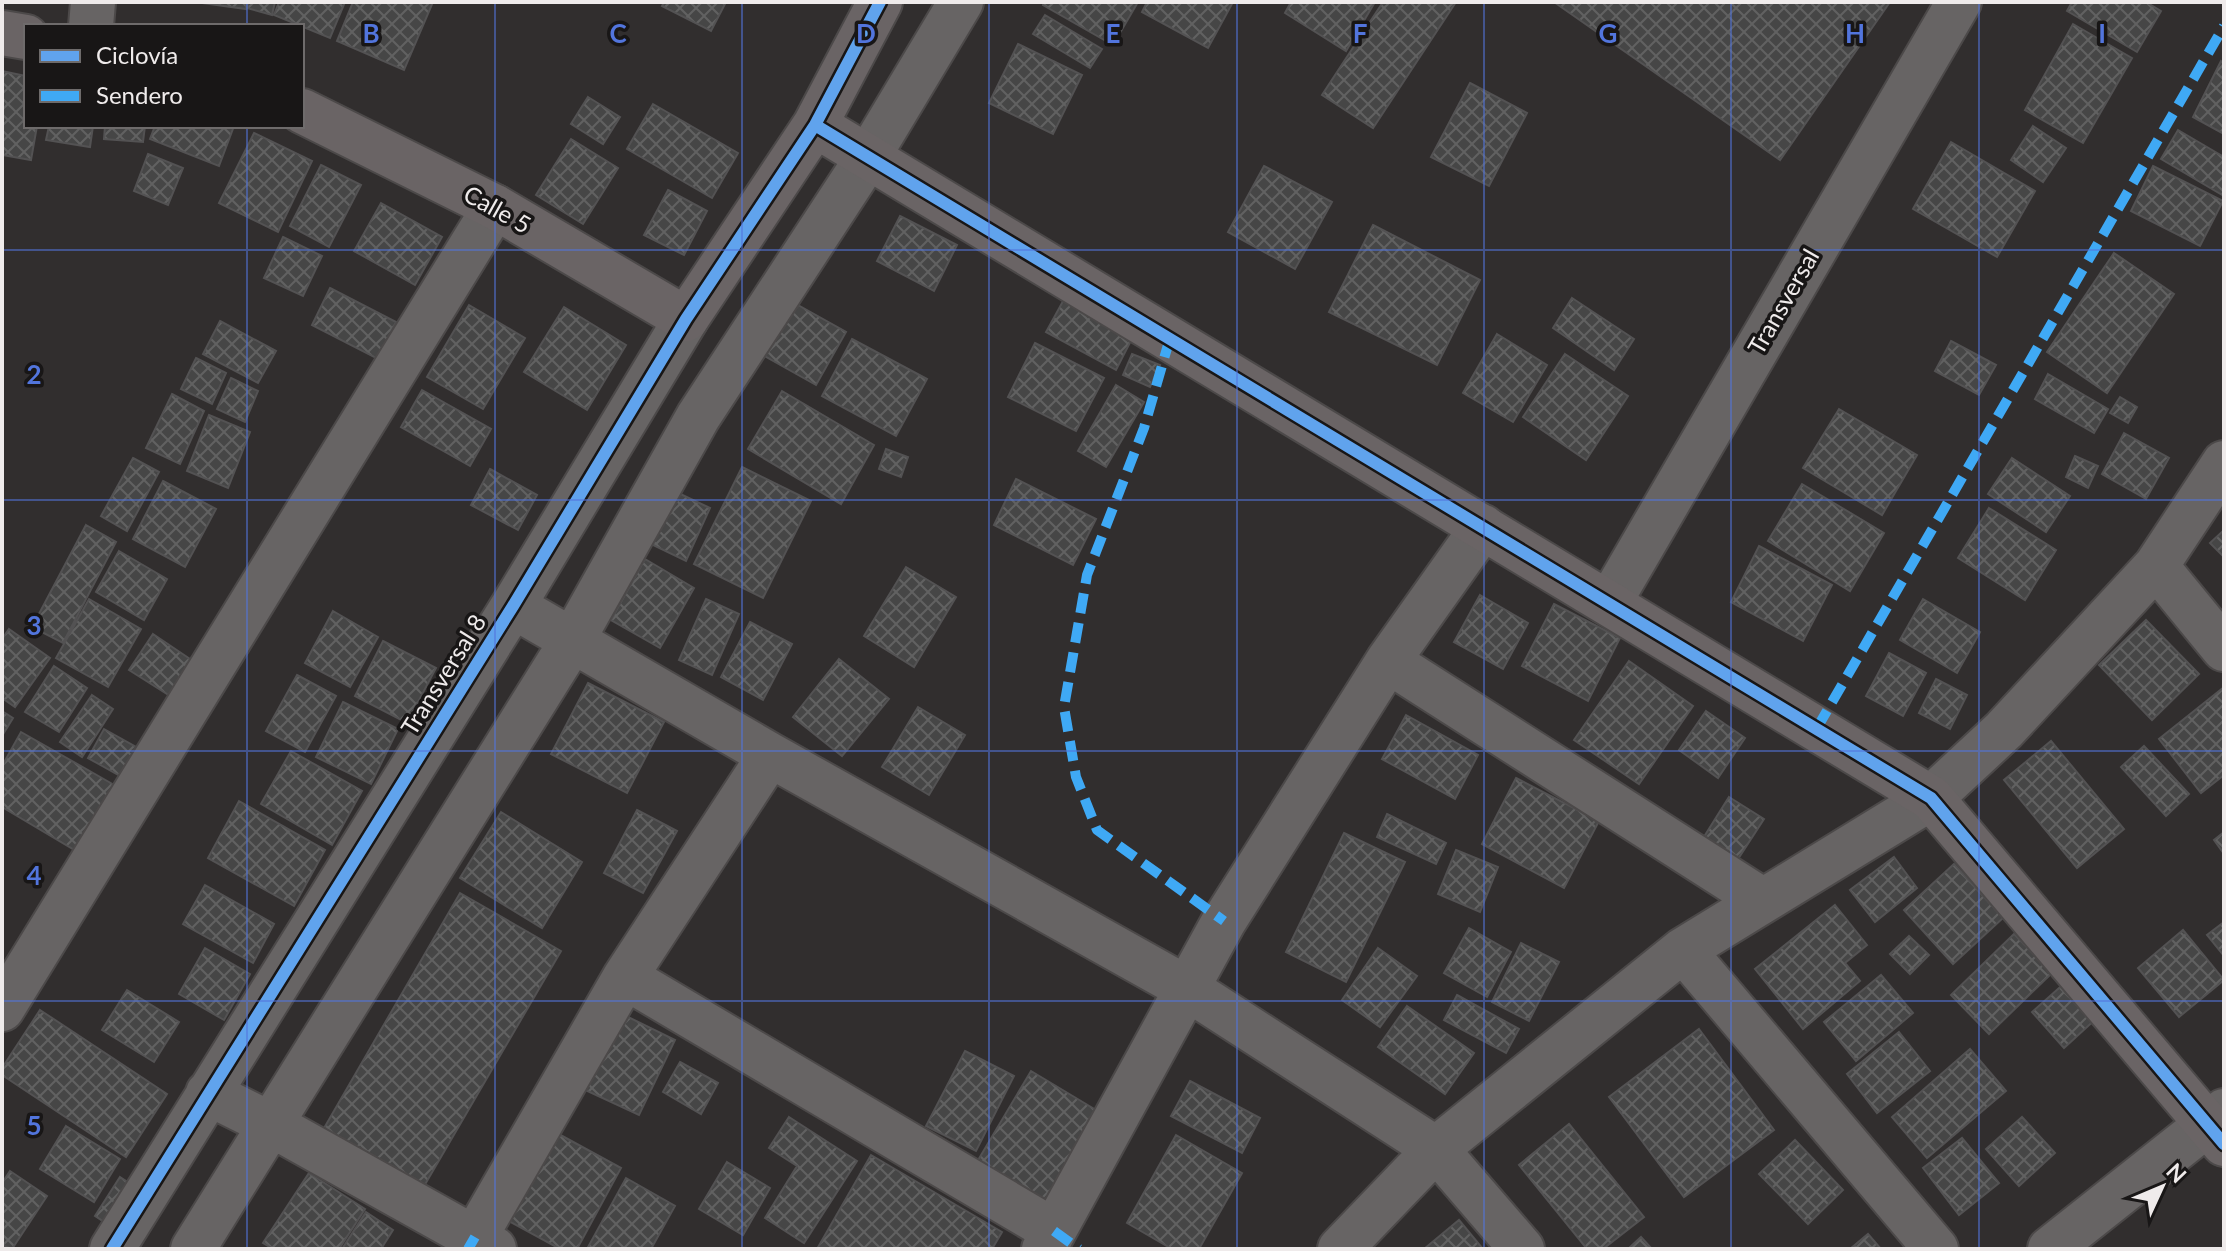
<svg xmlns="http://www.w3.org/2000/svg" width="2226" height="1251" viewBox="0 0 2226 1251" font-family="Lato,sans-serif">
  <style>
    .building { fill: url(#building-cross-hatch); stroke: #535253; stroke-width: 2 }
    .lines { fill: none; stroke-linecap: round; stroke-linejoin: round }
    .street-casing { stroke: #4c4949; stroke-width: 48 }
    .secondary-casing { stroke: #4c4949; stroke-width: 48 }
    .street { stroke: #676464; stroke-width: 44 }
    .secondary { stroke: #6a6465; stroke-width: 44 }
    .quiet { stroke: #3fa9f5; stroke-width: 10; stroke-dasharray: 20 10; stroke-linecap: butt }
    .cycleway-casing { stroke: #181616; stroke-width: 17 }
    .cycleway { stroke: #60a3ed; stroke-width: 12 }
    .grid { fill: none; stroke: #5275dd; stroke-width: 2; stroke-opacity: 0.55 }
    .labels { text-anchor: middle; stroke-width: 7; stroke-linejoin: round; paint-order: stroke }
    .street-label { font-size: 24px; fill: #efebeb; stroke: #181616 }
    .grid-label { font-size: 26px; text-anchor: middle; font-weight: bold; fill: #5275dd; stroke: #181616; stroke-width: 7; stroke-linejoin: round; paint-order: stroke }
  </style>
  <defs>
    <pattern id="building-cross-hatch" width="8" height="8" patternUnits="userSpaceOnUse" patternTransform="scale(2)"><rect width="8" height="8" fill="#464646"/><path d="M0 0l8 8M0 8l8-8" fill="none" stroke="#616161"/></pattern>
  </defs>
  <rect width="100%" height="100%" fill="#312e2e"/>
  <path class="building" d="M195,2H247L246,9Z
    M249,2H275L272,15L247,8Z
    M279,2H345L330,38L274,15Z
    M353,2H433L404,70L337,41Z
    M664,2H726L711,31L662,6Z
    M1044,2H1138L1113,45L1043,5Z
    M1147,2H1233L1208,48L1142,12Z
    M1291,2H1375L1346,51L1285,13Z
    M1383,2H1456L1373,128L1322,95Z
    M1554,2H1890L1780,160Z
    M2072,2H2146L2161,11L2137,52L2067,11Z
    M1045,15L1102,49L1090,68L1033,34Z
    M2073,24L2132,58L2083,143L2025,110Z
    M1018,44L1082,75L1053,134L989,103Z
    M2221,61L2224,63V134L2193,117Z
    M2,71L26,76V126H37L31,160L2,155Z
    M1470,83L1527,113L1489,186L1431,157Z
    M588,97L620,117L603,144L571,124Z
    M653,104L738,153L712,198L627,149Z
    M49,126H93L90,147L46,140Z
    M105,126H145L143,142L104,139Z
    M155,126H234L219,166L150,139Z
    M2033,126L2066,148L2043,182L2011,160Z
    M2178,130L2224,157V196L2161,159Z
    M254,133L312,161L278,232L219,203Z
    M571,139L618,168L583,224L536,195Z
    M1951,142L2035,191L1997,257L1913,209Z
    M148,154L183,168L168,205L134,191Z
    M321,165L361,185L329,247L290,226Z
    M1264,166L1332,202L1295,269L1228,232Z
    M2153,166L2223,201L2200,246L2131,211Z
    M668,190L707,211L684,255L644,235Z
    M381,203L442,237L415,285L354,251Z
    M900,216L957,245L934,291L877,261Z
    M1373,225L1480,280L1437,365L1329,312Z
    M283,237L322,256L303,296L264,278Z
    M2114,253L2174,294L2107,393L2047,352Z
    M330,288L396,322L378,359L312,325Z
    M1068,292L1137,329L1116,370L1046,332Z
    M1572,298L1634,339L1614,370L1553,328Z
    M789,300L846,332L816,385L759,353Z
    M469,305L525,338L483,409L427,377Z
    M564,307L626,345L587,410L524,372Z
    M220,321L276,351L258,383L203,354Z
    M1497,334L1547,365L1513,422L1463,393Z
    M852,339L927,379L896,436L822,396Z
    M1951,341L1996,365L1979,395L1935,371Z
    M1035,343L1104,378L1076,431L1008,397Z
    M1132,354L1160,365L1150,387L1123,375Z
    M1565,354L1628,396L1586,460L1523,417Z
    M196,358L226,373L212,404L181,389Z
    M2048,374L2108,409L2094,433L2035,399Z
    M231,378L258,391L245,422L217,409Z
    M1116,385L1144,402L1106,467L1078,451Z
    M422,390L491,429L470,466L401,427Z
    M782,391L874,445L841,504L748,449Z
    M172,394L204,411L180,464L146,448Z
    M2120,397L2137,407L2128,423L2110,413Z
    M1839,409L1917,455L1882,515L1803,468Z
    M209,415L250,432L228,488L187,471Z
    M2124,433L2169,458L2146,499L2102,474Z
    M886,449L908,457L901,477L879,469Z
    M2075,456L2098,466L2088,488L2066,477Z
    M133,458L159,472L127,531L101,516Z
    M2012,458L2070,496L2046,532L1988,494Z
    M742,467L811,501L763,598L694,564Z
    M490,469L537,495L518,530L471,505Z
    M1016,479L1096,519L1073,565L994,525Z
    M163,481L216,509L185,567L133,539Z
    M1802,484L1884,533L1850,591L1768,541Z
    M674,491L710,508L686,561L651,544Z
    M1989,508L2056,550L2025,600L1958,558Z
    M86,525L116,542L63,643L32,627Z
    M2224,530V557L2210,543Z
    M1759,546L1832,585L1803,641L1731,602Z
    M119,551L167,579L144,620L96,592Z
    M645,559L694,588L660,648L611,620Z
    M906,567L956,597L914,667L864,636Z
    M1480,595L1528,623L1503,669L1454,642Z
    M89,599L141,629L108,687L56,658Z
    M706,599L739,614L712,675L679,660Z
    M1923,599L1980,632L1957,673L1900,640Z
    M1554,604L1620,638L1588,701L1522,666Z
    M333,611L378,637L350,687L305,663Z
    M2146,620L2199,674L2152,720L2099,665Z
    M750,622L792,644L763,700L721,677Z
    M9,629L50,658L15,707L2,698V639Z
    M153,634L193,661L170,696L129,670Z
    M383,641L436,668L407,723L355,696Z
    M1889,653L1926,673L1903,716L1866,696Z
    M839,659L889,699L842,756L793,717Z
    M1629,661L1693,706L1639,784L1574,740Z
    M54,666L87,688L59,732L25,712Z
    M297,675L336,696L305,752L266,731Z
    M1936,679L1967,695L1950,729L1919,713Z
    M588,683L664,722L627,793L551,754Z
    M2224,687V775L2201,793L2159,739Z
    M92,695L113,709L82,757L60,742Z
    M343,702L398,729L371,784L316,757Z
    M918,707L965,735L929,795L882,767Z
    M2,711L13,718L2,736Z
    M1706,711L1745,738L1718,778L1679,750Z
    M1406,715L1478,755L1455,799L1382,759Z
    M104,729L136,747L120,776L88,758Z
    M21,732L116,786L78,852L2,807V766Z
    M2051,741L2124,829L2077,868L2004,780Z
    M2144,746L2189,794L2166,816L2121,767Z
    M291,751L362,791L332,845L261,804Z
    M1516,778L1599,821L1564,888L1482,844Z
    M1729,797L1764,819L1736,862L1702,840Z
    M239,801L325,850L294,906L208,858Z
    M637,810L677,831L643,893L604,873Z
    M501,812L582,862L542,928L460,878Z
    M1387,814L1446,843L1436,864L1377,837Z
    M2224,832V854L2214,840Z
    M1344,833L1405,862L1346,982L1286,952Z
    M1456,850L1498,867L1480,912L1438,894Z
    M1894,857L1917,888L1875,922L1850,890Z
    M1954,864L2003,918L1953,964L1904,910Z
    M205,885L274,924L253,963L183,924Z
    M460,893L561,951L423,1188L323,1130Z
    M1835,905L1867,945L1845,963L1860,981L1803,1029L1755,969Z
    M2224,922V956L2207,935Z
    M1469,928L1511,952L1487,997L1444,973Z
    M2183,930L2224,980L2179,1017L2138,968Z
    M2014,934L2052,973L1989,1034L1951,995Z
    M1909,936L1929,955L1910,974L1890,954Z
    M1521,943L1559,962L1529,1021L1492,1002Z
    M205,948L250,974L224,1020L179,994Z
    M1378,948L1417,976L1380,1027L1342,1000Z
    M1881,975L1913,1013L1856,1061L1824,1022Z
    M2067,981L2098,1017L2064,1048L2032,1012Z
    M127,990L179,1022L154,1062L102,1030Z
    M1457,995L1519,1029L1506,1053L1444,1020Z
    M1407,1006L1474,1053L1445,1094L1378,1047Z
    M40,1010L167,1094L126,1157L2,1075V1068Z
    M620,1013L675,1040L639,1115L583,1089Z
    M1699,1029L1774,1130L1684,1197L1609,1097Z
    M1899,1032L1930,1071L1877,1113L1847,1074Z
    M1970,1049L2006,1091L1927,1158L1892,1117Z
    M965,1051L1014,1076L976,1151L926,1126Z
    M680,1062L718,1083L701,1114L663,1092Z
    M1031,1071L1101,1113L1047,1203L977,1162Z
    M1190,1081L1260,1118L1242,1153L1171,1116Z
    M789,1117L857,1161L804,1243L765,1218L797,1166L769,1148Z
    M2022,1117L2055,1153L2019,1186L1986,1149Z
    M1569,1124L1644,1217L1603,1249H1587L1519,1165Z
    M66,1126L120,1159L94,1202L40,1169Z
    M555,1132L621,1168L577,1249H560L507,1220Z
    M1176,1135L1242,1173L1199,1249H1172L1127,1223Z
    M1962,1138L1999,1183L1959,1215L1923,1168Z
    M1795,1140L1843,1190L1808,1224L1759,1174Z
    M871,1155L1002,1232L992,1249H817Z
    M727,1162L770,1188L743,1235L699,1209Z
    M10,1171L47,1196L12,1249L2,1245V1183Z
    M309,1173L365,1209L339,1249H273L263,1243Z
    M120,1177L137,1188L112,1227L95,1216Z
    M626,1178L675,1206L651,1249H587Z
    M366,1212L393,1230L381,1249H342Z
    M1459,1220L1483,1249H1424Z
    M1868,1234L1881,1249H1850Z
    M1641,1237L1652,1249H1628Z"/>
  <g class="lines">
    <defs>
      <path id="street" d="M91,26L93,2
        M2156,566L2224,649
        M1609,603L1959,2
        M513,606L770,755L1188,989L1436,1149L1522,1249
        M1388,661L1762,900
        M1683,950L1936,1249
        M625,977L1054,1231
        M2,1009L495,207
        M208,1093L272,1125L494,1249
        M475,1237L625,977L770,755
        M112,1249L513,606L686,319
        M193,1249L572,641L698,417L868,157L961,2
        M1044,1249L1224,921L1388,661L1483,527
        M1340,1249L1436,1149L1683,950L1931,798L2004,730L2156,566L2224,463
        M2050,1249L2224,1111"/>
      <path id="secondary" d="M2,33L26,37
        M302,111L495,207L686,319L815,125L880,2
        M815,125L1931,798L2224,1144"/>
    </defs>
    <use href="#street" class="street-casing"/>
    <use href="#secondary" class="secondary-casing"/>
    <use href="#street" class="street"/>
    <use href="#secondary" class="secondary"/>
    <path class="quiet" d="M1170,338L1144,428L1087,575L1064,707L1076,777L1097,830L1224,921
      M1817,728L2224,26
      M1054,1231L1079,1249
      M468,1249L475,1237"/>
    <defs>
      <path id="cycleway" d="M815,125L1931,798L2224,1144
        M112,1249L513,606L686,319L815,125L880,2"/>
    </defs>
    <use href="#cycleway" class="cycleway-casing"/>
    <use href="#cycleway" class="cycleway"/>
  </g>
  <path class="grid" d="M247,2V26M495,2V1249M742,2V1249M989,2V1249M1237,2V1249M1484,2V1249M1731,2V1249M1979,2V1249M247,126V1249M2,250H2224M2,500H2224M2,751H2224M2,1001H2224"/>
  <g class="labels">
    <g class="street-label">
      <text transform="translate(497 210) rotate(29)" y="8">Calle 5</text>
      <text transform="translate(1784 302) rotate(-60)" y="8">Transversal</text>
      <text transform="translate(444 675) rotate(-58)" y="8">Transversal 8</text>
    </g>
  </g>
  <g class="grid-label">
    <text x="371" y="43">B</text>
    <text x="618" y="43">C</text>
    <text x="866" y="43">D</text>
    <text x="1113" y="43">E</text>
    <text x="1360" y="43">F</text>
    <text x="1608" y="43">G</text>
    <text x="1855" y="43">H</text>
    <text x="2102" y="43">I</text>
    <text x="34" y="384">2</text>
    <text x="34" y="635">3</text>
    <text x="34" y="885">4</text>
    <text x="34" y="1135">5</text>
  </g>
  <rect width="2226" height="1251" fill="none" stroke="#efebeb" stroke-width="8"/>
  <rect x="24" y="24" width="280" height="104" fill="#181616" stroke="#6e6b6b" stroke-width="2"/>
  <rect x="40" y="50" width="40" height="12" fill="#60a3ed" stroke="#6e6b6b" stroke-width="2"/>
  <text x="96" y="64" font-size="24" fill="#efebeb">Ciclovía</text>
  <rect x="40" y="90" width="40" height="12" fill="#3fa9f5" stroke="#6e6b6b" stroke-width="2"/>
  <text x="96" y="104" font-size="24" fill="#efebeb">Sendero</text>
  <g transform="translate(2162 1187) rotate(46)" stroke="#181616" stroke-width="6" paint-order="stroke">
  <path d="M0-6L14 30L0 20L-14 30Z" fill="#efebeb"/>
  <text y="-12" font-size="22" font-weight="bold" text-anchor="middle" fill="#efebeb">N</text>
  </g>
</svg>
